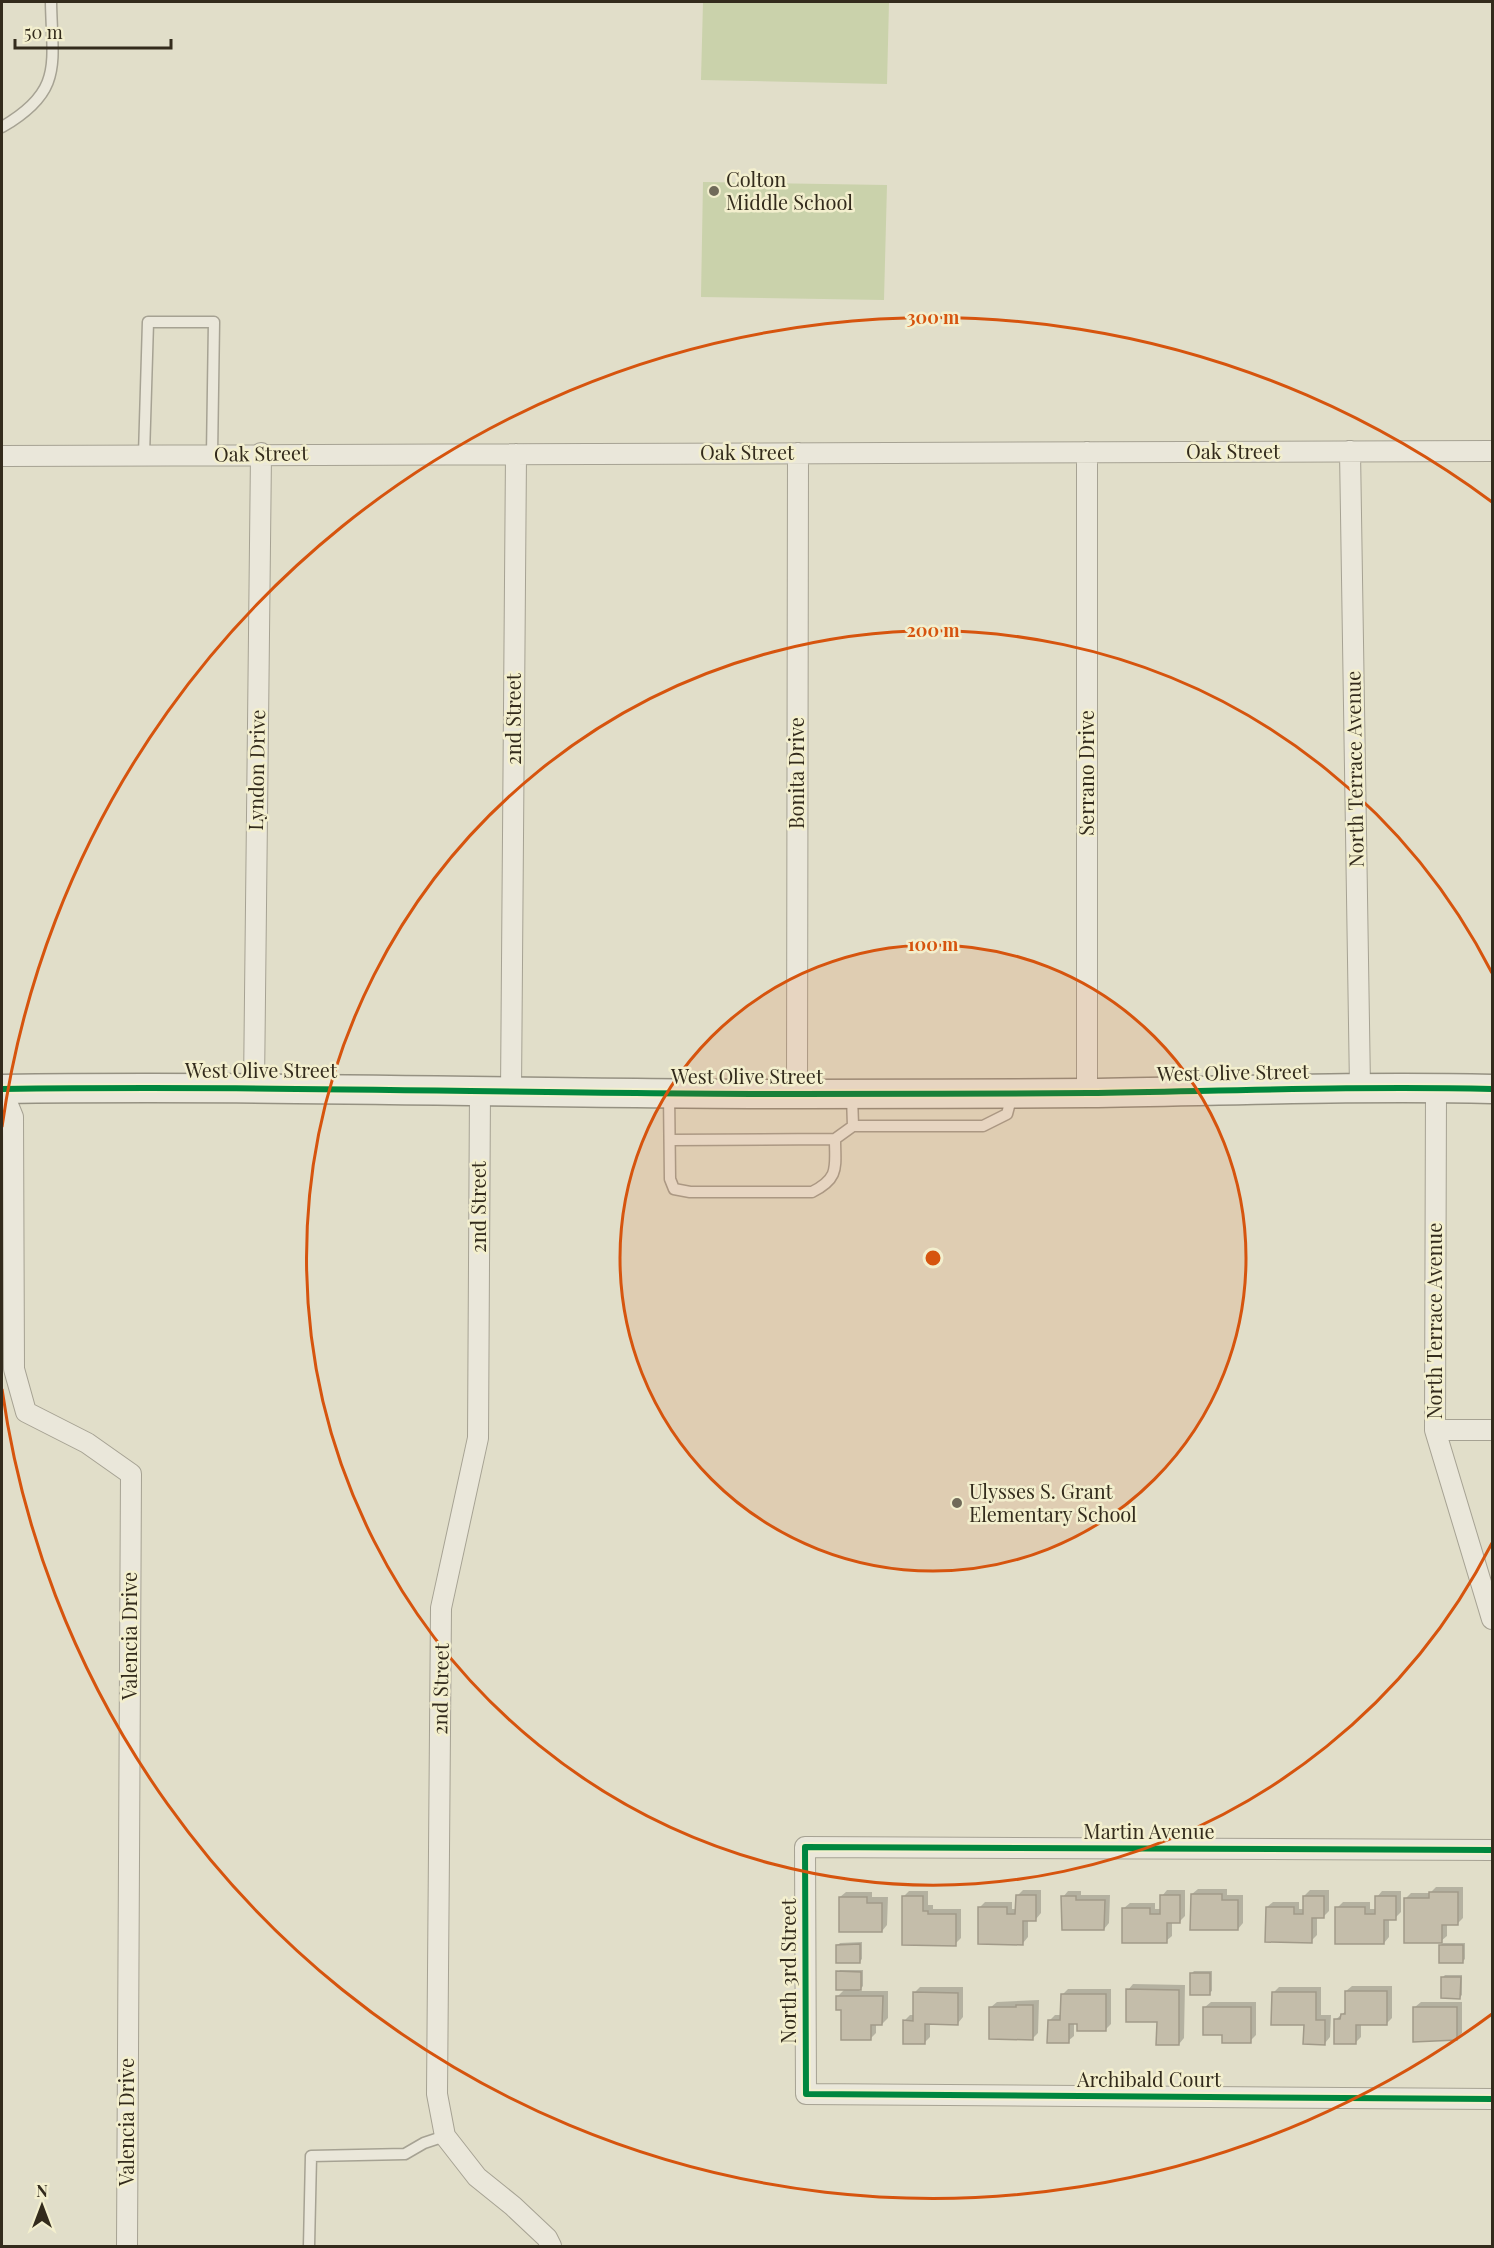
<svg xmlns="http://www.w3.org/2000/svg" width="1494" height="2248" viewBox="0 0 1494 2248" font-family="'Playfair Display',serif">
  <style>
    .green { fill: #cad2ab }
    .shadow { fill: #0003 }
    .building { fill: #c4bdaa; stroke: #a19a89; stroke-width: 1.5 }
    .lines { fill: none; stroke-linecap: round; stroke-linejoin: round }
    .lane-casing { stroke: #a6a293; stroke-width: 13 }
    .street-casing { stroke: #a6a293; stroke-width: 22 }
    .secondary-casing { stroke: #959182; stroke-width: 31 }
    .lane { stroke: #eae7da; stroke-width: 10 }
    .street { stroke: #eae7da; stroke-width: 20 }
    .secondary { stroke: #eae7da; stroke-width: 28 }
    .cycleway-casing { stroke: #f3efce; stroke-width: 10 }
    .cycleway { stroke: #00873e; stroke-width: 6 }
    .ring { fill: none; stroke: #d6540e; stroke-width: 3 }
    .poi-dot { fill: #706a59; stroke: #f3efce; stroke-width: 2 }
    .labels { text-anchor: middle; stroke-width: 5; stroke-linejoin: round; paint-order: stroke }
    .poi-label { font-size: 20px; fill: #332b1c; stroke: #f3efce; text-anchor: start }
    .street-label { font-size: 20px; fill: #332b1c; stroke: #f3efce }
    .centre { fill: #d6540e; stroke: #f3efce; stroke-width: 3 }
    .ring-label { font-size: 18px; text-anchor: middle; font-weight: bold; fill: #d6540e; stroke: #f3efce; stroke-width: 5; stroke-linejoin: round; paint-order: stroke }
  </style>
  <rect width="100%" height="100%" fill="#e1dec9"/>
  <path class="green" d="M703,2H889L887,84L701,80Z
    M703,182L887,185L884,300L701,297Z"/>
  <path class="shadow" d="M1436,1887H1463V1918L1457,1924H1447V1936L1441,1941L1405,1899L1411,1893H1430Z
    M1198,1889H1227V1895H1243V1923L1238,1929L1192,1894Z
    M1023,1890H1041V1913L1036,1919H1028V1937L1023,1943L980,1907L985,1902H1012V1909H1017V1896Z
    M1167,1890H1185V1916L1179,1922H1172V1936L1166,1941L1124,1908L1130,1903H1155V1909H1162V1896Z
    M1310,1890H1329V1911L1323,1917H1317V1935L1311,1941L1267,1907L1273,1902H1299V1909H1304V1896Z
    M909,1891H928V1905H933V1909H961V1938L955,1944L904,1896Z
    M1068,1891H1081V1895H1110L1109,1923L1104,1929L1063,1897Z
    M1382,1891H1401V1912L1395,1918H1389V1937L1384,1943L1337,1908L1343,1902H1370V1909H1377V1897Z
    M846,1892H872V1897H888L887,1925L882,1931L840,1897Z
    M862,1942V1959L859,1962L838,1945L840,1943Z
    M1443,1943H1465V1959L1462,1962L1441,1945Z
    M840,1970H863V1986L859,1991H888V2018L882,2024H876V2033L870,2039L843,2008L838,1996L846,1988L838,1972Z
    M1194,1971H1212V1991L1209,1993L1192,1973Z
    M1445,1975H1462V1995L1460,1997L1442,1978Z
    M1133,1984L1185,1985L1184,2038L1179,2044L1128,1990Z
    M1352,1986H1392V2018L1386,2024L1361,2023V2037L1355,2043L1335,2020L1346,2011V1991Z
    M920,1987H963V2017L958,2023H930V2037L924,2043L904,2021L910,2015H914V1993Z
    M1279,1987H1321V2015H1331L1330,2037L1325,2043L1273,1993Z
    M1068,1989H1111V2024L1105,2030L1074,2022V2036L1068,2041L1049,2021L1055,2015H1062V1995Z
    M1039,2000L1038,2033L1033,2038L991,2007L997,2002Z
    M1211,2002H1256V2035L1250,2041L1205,2007Z
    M1421,2002H1462V2033L1457,2038L1415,2007Z"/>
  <path class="building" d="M1429,1892H1458V1925H1442V1943H1404V1898H1429Z
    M1191,1894H1222V1900H1238V1930H1190Z
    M1016,1895H1036V1921H1023V1945L978,1944V1907H1007V1914H1015Z
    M1160,1895H1180V1923H1167V1943H1122V1908H1150V1914H1160Z
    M902,1896H923V1911H928V1914H956V1946L902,1945Z
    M1061,1896H1076V1900H1105L1104,1930H1062Z
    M1303,1896H1324V1918H1312V1943L1265,1942L1266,1907H1294V1914H1303Z
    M1375,1896H1396V1920H1384V1944H1335V1907H1365V1914H1375Z
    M839,1897H867V1903H882V1932H839Z
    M860,1944V1963H836V1945Z
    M1439,1945H1463V1963H1439Z
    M836,1971L861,1972V1990H836Z
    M1190,1973H1210V1995H1190Z
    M1441,1977H1461L1460,1999L1441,1998Z
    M1126,1989L1179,1990V2045H1156L1157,2022H1126Z
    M1345,1991H1387V2025H1356V2044H1334V2019H1340L1341,2014H1345Z
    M913,1992L958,1993V2025L925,2024V2044H903V2020L913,2021Z
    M1272,1992H1316V2020H1325V2045L1303,2044L1304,2025H1271Z
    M1061,1994H1106V2031H1077V2024H1069V2043H1047L1048,2020H1060Z
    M836,1996H883L882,2025H871V2040H841V2010H836Z
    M1016,2005H1033V2040L989,2039V2007H1016Z
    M1203,2007H1251V2043H1222V2035H1203Z
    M1413,2007H1457V2040L1413,2042Z"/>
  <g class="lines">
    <defs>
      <path id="lane" d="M2,127C64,91 52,64 51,2
        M144,455L148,322H214L212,455
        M669,1093L670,1179L674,1189L690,1192H812C840,1178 835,1167 835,1139L853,1126L852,1096
        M853,1126H983L1007,1114L1012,1095
        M670,1140L835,1139
        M309,2246L311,2156L405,2154L424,2143L445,2136"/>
      <path id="street" d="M1350,451L1360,1087
        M2,456L1492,451
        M254,1087L261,453
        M1436,1088L1435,1430L1492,1619
        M2,1090L13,1117L14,1369L26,1412L87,1443L131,1474L127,2246
        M480,1090L478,1438L441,1608L437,2094L445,2136L477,2177L513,2206L547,2238L551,2246
        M511,1092L516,454
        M1087,1093V452
        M797,1094L798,453
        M1435,1430H1492
        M1492,1850L805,1847L806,2094L1492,2099"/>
      <path id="secondary" d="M2,1089C266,1085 531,1094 796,1094C893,1094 991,1094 1088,1093C1223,1091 1358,1086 1492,1089"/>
    </defs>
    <use href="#lane" class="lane-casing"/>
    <use href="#street" class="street-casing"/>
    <use href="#secondary" class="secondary-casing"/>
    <use href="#lane" class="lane"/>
    <use href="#street" class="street"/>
    <use href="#secondary" class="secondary"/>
    <defs>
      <path id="cycleway" d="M2,1089C266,1085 531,1094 796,1094C893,1094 991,1094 1088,1093C1223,1091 1358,1086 1492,1089
        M1492,1850L805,1847L806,2094L1492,2099"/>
    </defs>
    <use href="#cycleway" class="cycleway-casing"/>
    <use href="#cycleway" class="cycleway"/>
  </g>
  <circle cx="933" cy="1258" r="313" fill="#d6540e" fill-opacity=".12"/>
  <g class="ring">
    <circle cx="933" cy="1258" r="313"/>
    <path d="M1492 1543A627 627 0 1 1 1492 973"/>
    <path d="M1492 2014A940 940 0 0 1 2 1389M2 1127A940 940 0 0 1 1492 502"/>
  </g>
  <g class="poi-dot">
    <circle cx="714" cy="191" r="6"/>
    <circle cx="957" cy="1503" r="6"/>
  </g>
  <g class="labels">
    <g class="poi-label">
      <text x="726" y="187">Colton<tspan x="726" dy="23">Middle School</tspan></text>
      <text x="969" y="1499">Ulysses S. Grant<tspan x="969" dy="23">Elementary School</tspan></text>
    </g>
    <g class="street-label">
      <text x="1233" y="459">Oak Street</text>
      <text x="747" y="460">Oak Street</text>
      <text transform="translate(261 454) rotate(-1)" y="7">Oak Street</text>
      <text transform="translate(514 719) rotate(-90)" y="7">2nd Street</text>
      <text transform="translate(1355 769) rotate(-91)" y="7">North Terrace Avenue</text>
      <text transform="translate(257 770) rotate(-89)" y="7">Lyndon Drive</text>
      <text transform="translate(797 773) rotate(-90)" y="7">Bonita Drive</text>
      <text transform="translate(1087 773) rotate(-90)" y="7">Serrano Drive</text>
      <text x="261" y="1078">West Olive Street</text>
      <text transform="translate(1233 1073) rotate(-1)" y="7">West Olive Street</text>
      <text x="747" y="1084">West Olive Street</text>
      <text transform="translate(479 1207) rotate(-90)" y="7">2nd Street</text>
      <text transform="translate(1435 1321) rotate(-90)" y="7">North Terrace Avenue</text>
      <text transform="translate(130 1636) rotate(-90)" y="7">Valencia Drive</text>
      <text transform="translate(441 1689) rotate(-89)" y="7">2nd Street</text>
      <text x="1149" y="1839">Martin Avenue</text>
      <text transform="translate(789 1971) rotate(-90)" y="7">North 3rd Street</text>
      <text x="1149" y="2087">Archibald Court</text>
      <text transform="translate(127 2122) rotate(-90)" y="7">Valencia Drive</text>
    </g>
  </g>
  <circle cx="933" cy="1258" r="9" class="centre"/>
  <g class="ring-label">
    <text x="933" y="324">300 m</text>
    <text x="933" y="637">200 m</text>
    <text x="933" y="951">100 m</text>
  </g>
  <rect width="1494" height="2248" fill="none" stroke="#332b1c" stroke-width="6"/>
  <g transform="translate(42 2206)" stroke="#f3efce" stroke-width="4.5" paint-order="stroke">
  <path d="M0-4.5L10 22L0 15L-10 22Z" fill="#332b1c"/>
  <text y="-9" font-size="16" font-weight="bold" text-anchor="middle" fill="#332b1c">N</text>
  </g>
  <path d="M15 39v9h156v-9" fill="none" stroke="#332b1c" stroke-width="3"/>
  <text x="24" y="39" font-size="18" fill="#332b1c" stroke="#f3efce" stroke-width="4.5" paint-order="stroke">50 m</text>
</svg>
